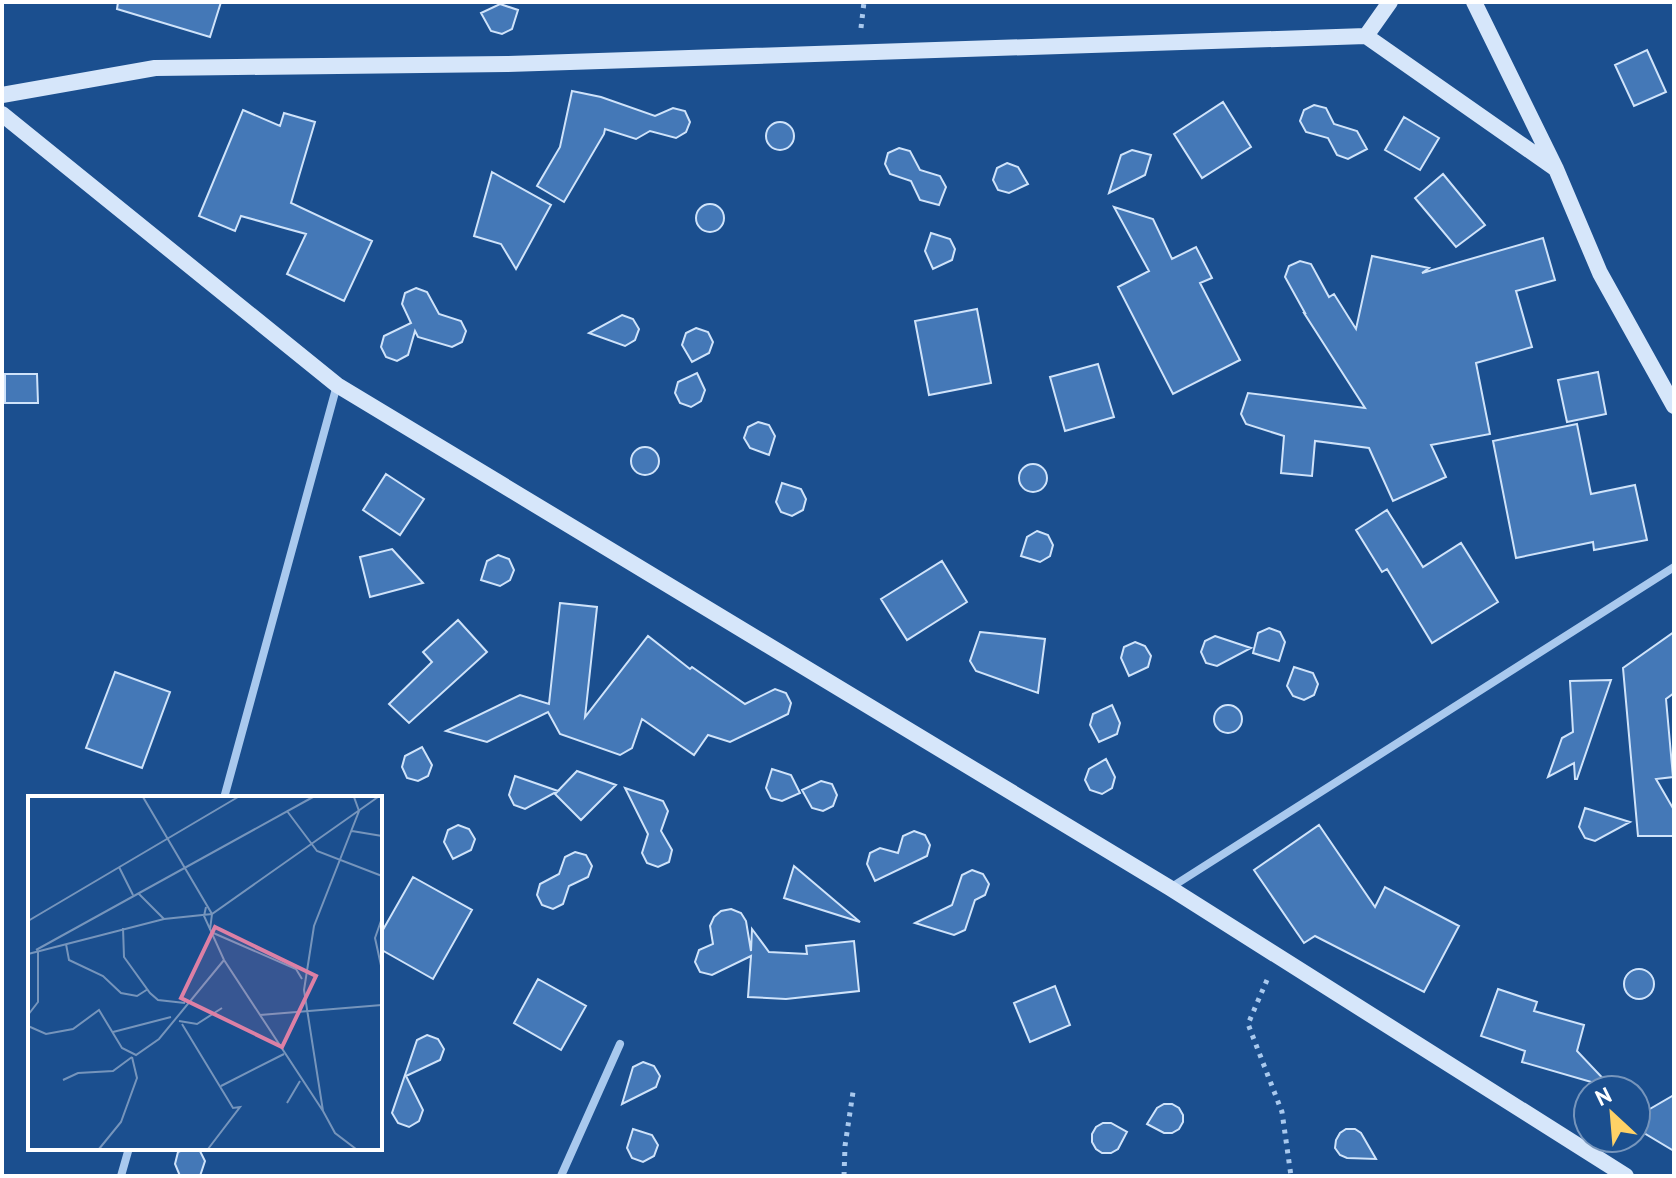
<svg xmlns="http://www.w3.org/2000/svg" width="1676" height="1178" viewBox="0 0 1676 1178" font-family="'PT Sans',sans-serif">
  <style>
    .building { fill: #4478b7; stroke: #cfe3fa; stroke-width: 2 }
    .lines { fill: none; stroke-linecap: round; stroke-linejoin: round }
    .path { stroke: #a9c9ee; stroke-width: 5; stroke-dasharray: 4 6; stroke-linecap: butt }
    .street { stroke: #a9c9ee; stroke-width: 8 }
    .secondary { stroke: #d6e6fa; stroke-width: 16 }
    .inset-road { fill: none; stroke: #7695bc; stroke-width: 2 }
    .view { fill: #dd80a5; fill-opacity: 0.15; stroke: #dd80a5; stroke-width: 4 }
    .inset-edge { fill: none; stroke: #fff; stroke-width: 4 }
  </style>
  <rect width="100%" height="100%" fill="#1b4f8f"/>
  <path class="building" d="M118,2H221L210,37L117,9Z
    M500,4L518,10L512,29L502,34L491,31L481,13Z
    M1647,50L1666,92L1634,106L1615,65Z
    M572,91L601,97L655,116L673,108L685,111L690,122L686,132L676,138L650,131L636,139L605,129L604,134L564,202L537,186L560,147Z
    M1223,102L1251,147L1202,178L1174,134Z
    M1314,105L1326,108L1334,124L1357,131L1367,149L1348,159L1337,155L1328,138L1306,132L1300,121L1304,110Z
    M243,110L280,126L284,113L315,122L291,203L372,241L344,301L287,274L306,234L241,216L235,231L199,216Z
    M1404,117L1439,138L1420,170L1385,150Z
    M766 136a14 14 0 1 1 28 0a14 14 0 1 1-28 0Z
    M899,148L910,151L920,170L940,176L946,187L939,205L920,200L911,181L890,174L885,164L888,153Z
    M1132,150L1151,155L1145,175L1109,193L1121,155Z
    M1007,163L1018,167L1028,184L1009,193L998,190L993,180L997,168Z
    M492,172L551,205L516,269L501,244L474,236Z
    M1443,174L1485,225L1456,247L1415,198Z
    M696 218a14 14 0 1 1 28 0a14 14 0 1 1-28 0Z
    M1114,207L1153,219L1172,259L1196,247L1212,278L1200,283L1240,360L1173,394L1118,287L1149,271Z
    M931,233L950,239L955,249L952,260L933,269L925,251Z
    M1543,238L1555,280L1516,291L1532,347L1476,363L1490,434L1431,445L1446,477L1393,501L1369,448L1315,441L1312,476L1281,473L1284,436L1246,424L1241,414L1248,393L1365,408L1304,313H1305L1285,277L1289,266L1300,261L1311,264L1329,297L1334,294L1356,329L1372,256L1429,268L1422,273Z
    M416,288L427,292L439,314L461,321L466,331L462,342L452,347L418,337L415,331L408,355L397,361L386,357L381,347L384,336L411,323L402,304L405,293Z
    M977,309L991,383L929,395L915,321Z
    M622,315L633,319L639,329L635,340L625,346L589,333Z
    M696,328L708,332L713,342L709,353L692,362L682,345L686,333Z
    M1098,364L1114,417L1065,431L1050,377Z
    M1598,372L1606,414L1567,422L1558,380Z
    M697,373L705,390L701,401L691,407L680,403L675,393L678,382Z
    M5,374H37L38,403H5Z
    M758,422L769,425L775,436L769,455L750,448L744,438L748,427Z
    M1577,424L1591,494L1635,485L1647,540L1594,550L1593,542L1516,558L1493,441Z
    M631 461a14 14 0 1 1 28 0a14 14 0 1 1-28 0Z
    M1019 478a14 14 0 1 1 28 0a14 14 0 1 1-28 0Z
    M386,474L424,499L400,535L363,510Z
    M782,483L801,489L806,499L803,510L792,516L781,512L776,502Z
    M1387,510L1423,567L1461,543L1498,602L1432,643L1387,569L1382,572L1356,530Z
    M1037,531L1048,535L1053,545L1050,556L1040,562L1021,556L1027,537Z
    M392,549L423,583L370,597L360,557Z
    M498,555L509,559L514,570L510,580L500,586L481,580L487,561Z
    M942,561L967,602L907,640L881,599Z
    M560,603L597,607L585,717L648,636L690,669L692,667L745,704L775,689L786,693L791,703L788,714L730,742L708,735L694,755L642,719L632,748L620,755L560,734L548,712L487,742L446,731L520,695L549,704Z
    M458,620L487,652L409,723L389,704L432,662L423,652Z
    M1269,628L1280,632L1285,642L1279,661L1253,653L1258,633Z
    M980,632L1045,639L1038,693L976,671L970,661Z
    M1674,632V693L1666,699L1673,777L1656,779L1674,810V836H1638L1623,668Z
    M1215,636L1251,648L1217,666L1206,663L1201,652L1205,641Z
    M1135,642L1145,646L1151,656L1148,667L1129,676L1121,658L1124,647Z
    M1294,667L1313,673L1318,684L1314,695L1304,700L1293,696L1287,686Z
    M115,672L170,692L142,768L86,748Z
    M1611,680L1577,779H1575L1574,763L1548,777L1562,738L1573,732L1570,681Z
    M1214 719a14 14 0 1 1 28 0a14 14 0 1 1-28 0Z
    M1112,705L1120,723L1117,734L1099,742L1090,725L1093,714Z
    M422,747L432,765L428,776L418,781L407,778L402,767L405,756Z
    M1106,759L1115,777L1112,788L1102,794L1090,790L1085,780L1089,769Z
    M772,769L791,775L800,793L782,801L771,798L766,788Z
    M577,771L616,785L581,820L555,794Z
    M515,776L558,791L525,809L514,805L509,795Z
    M821,781L832,784L837,795L833,806L823,811L812,808L802,790Z
    M625,788L663,801L668,811L661,831L672,850L669,862L658,867L647,863L642,853L648,834Z
    M1585,808L1630,822L1595,841L1585,838L1579,827Z
    M458,825L469,829L475,839L471,850L453,859L444,842L448,830Z
    M1319,825L1375,907L1385,887L1459,926L1424,992L1315,936L1304,943L1254,870Z
    M914,831L925,835L930,845L927,856L875,881L867,864L870,853L880,848L898,853L903,836Z
    M575,852L586,855L592,866L588,877L569,886L563,904L553,909L542,905L537,895L540,884L559,874L565,857Z
    M794,866L860,922L784,898Z
    M972,870L983,874L989,884L985,895L975,900L965,930L954,935L915,923L952,905L962,875Z
    M413,877L472,910L433,979L380,949V935Z
    M731,909L741,913L746,921L751,951L752,929L769,952L807,954L806,946L854,941L859,991L786,999L748,997L751,956L712,975L700,972L695,962L699,950L713,944L710,926L714,917L721,911Z
    M1624 984a15 15 0 1 1 30 0a15 15 0 1 1-30 0Z
    M538,979L586,1006L561,1050L514,1023Z
    M1055,986L1070,1025L1030,1042L1014,1003Z
    M1498,989L1537,1002L1534,1011L1584,1025L1577,1051L1612,1088L1522,1062L1525,1051L1481,1036Z
    M427,1035L438,1039L444,1049L440,1060L406,1076L423,1110L419,1121L409,1127L398,1123L392,1113L417,1040Z
    M643,1062L654,1066L660,1076L656,1087L622,1104L633,1067Z
    M1674,1095V1151L1644,1133L1636,1119V1117Z
    M1164,1104H1172L1179,1108L1183,1115V1122L1179,1129L1172,1133H1164L1147,1124L1157,1108Z
    M1103,1123H1111L1127,1132L1118,1149L1111,1153H1102L1096,1149L1092,1142V1134L1096,1127Z
    M633,1129L652,1135L658,1145L654,1156L643,1162L632,1158L627,1148Z
    M1346,1129H1355L1361,1133L1376,1159L1347,1158L1340,1155L1335,1148L1336,1140L1340,1133Z
    M187,1148L200,1151L205,1161L200,1176H180L175,1164L178,1152Z"/>
  <g class="lines">
    <path class="path" d="M861,28L864,2
      M1267,980L1248,1024L1282,1112L1291,1176
      M844,1176L845,1146L853,1092"/>
    <path class="street" d="M224,798L337,385
      M1170,888L1674,567
      M121,1176L129,1148
      M561,1176L620,1044"/>
    <path class="secondary" d="M1474,2L1556,169L1600,273L1674,406
      M1366,36L1390,2
      M2,95L155,68L507,64L1366,36L1556,169
      M2,114L337,385L1170,888L1626,1176"/>
  </g>
  <g transform="translate(28 796)">
    <rect width="354" height="354" fill="#1b4f8f"/>
    <path class="inset-road" d="M115,1L184,118L182,134M326,1L331,15L286,130L276,194L295,315L307,337L328,353M259,15L289,55L354,80M324,35L354,40M91,71L105,99M111,98L136,123M178,111L176,120L196,164L295,315M354,122L347,142L354,174M0,125L210,1M95,132L96,161L122,197L130,204L157,207M183,136L268,173L274,183M38,148L41,164L75,180L93,197L109,200L120,193M8,154L285,1M0,158L136,123L184,118L350,1M0,219L10,206V155M232,219L354,209M151,225L169,228L194,212M154,228L205,312L212,311L180,353M0,230L18,238L45,233L71,214L94,252L108,259L131,243L196,164M85,236L143,221M35,284L50,277L85,275L104,261M193,290L256,258M259,307L272,285M71,353L93,326L109,282L104,261"/>
    <path class="view" d="M187,131L288,180L254,251L153,202Z"/>
    <rect width="354" height="354" class="inset-edge"/>
  </g>
  <rect width="1676" height="1178" fill="none" stroke="#ffffff" stroke-width="8"/>
  <g transform="translate(1612 1114) rotate(334)"><circle r="38" fill="#1b4f8f" stroke="#7695bc" stroke-width="2"/>
  <path d="M0-6L14 30L0 20L-14 30Z" fill="#ffd166"/>
  <text y="-12" font-size="22" font-weight="bold" text-anchor="middle" fill="#ffffff">N</text>
  </g>
</svg>
